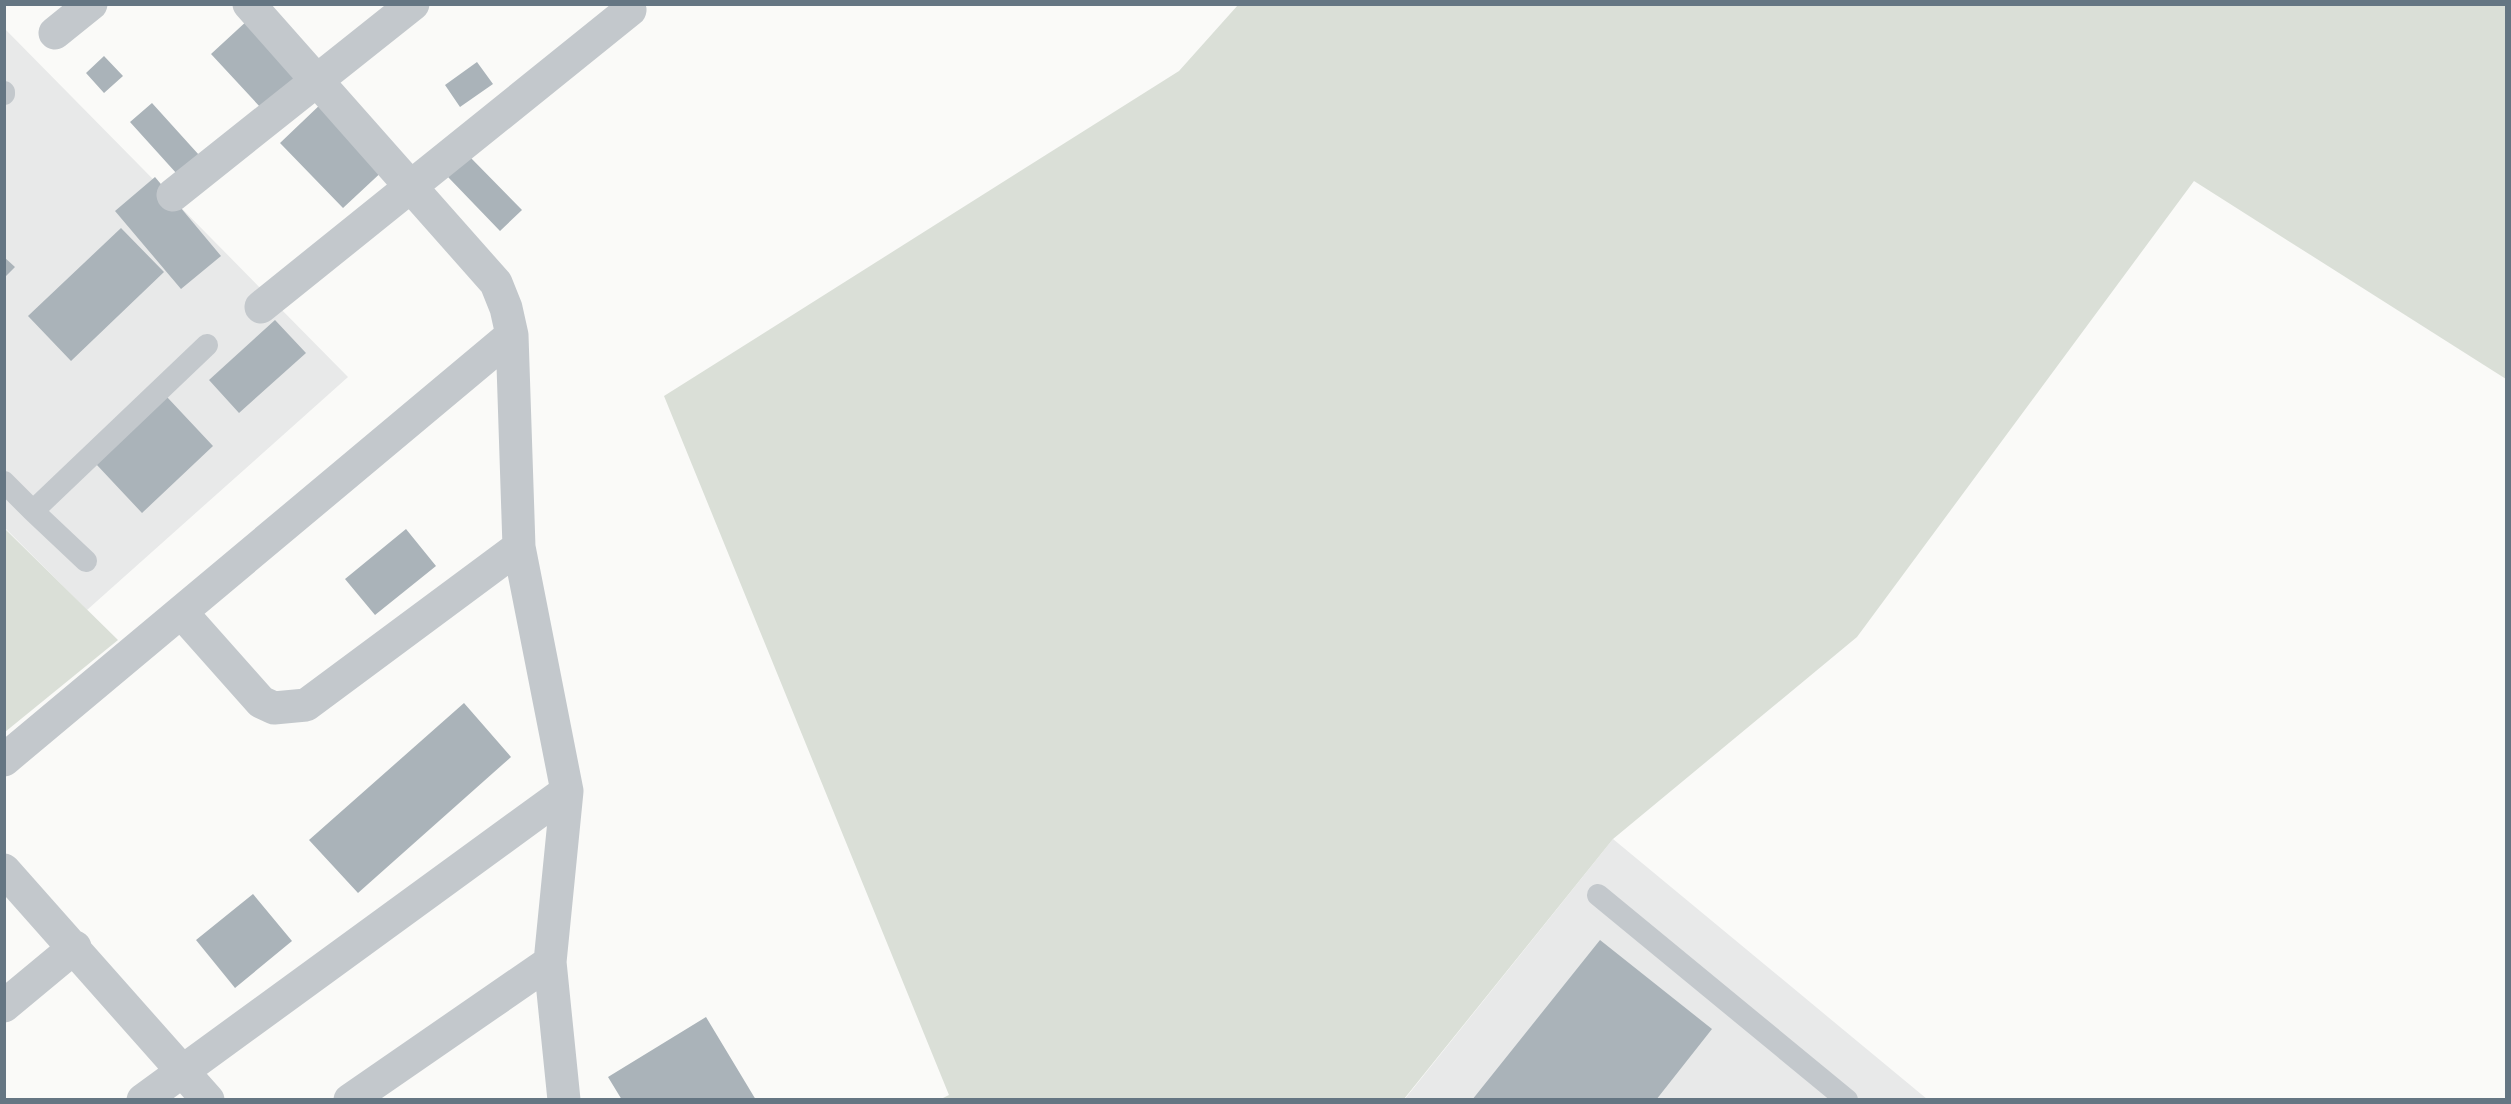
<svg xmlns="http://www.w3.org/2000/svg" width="2511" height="1104" viewBox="0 0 2511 1104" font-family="'Archivo Narrow',sans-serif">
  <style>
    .built { fill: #e8e9e9 }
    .green { fill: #dadfd7 }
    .building { fill: #aab3b9 }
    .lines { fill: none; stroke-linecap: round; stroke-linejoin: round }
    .lane { stroke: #c3c8cc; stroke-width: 22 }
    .street { stroke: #c3c8cc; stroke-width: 33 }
  </style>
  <rect width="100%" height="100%" fill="#fafaf8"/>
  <path class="built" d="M4,28L348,377L87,610L5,528Z
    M1613,839L1927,1099L1404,1100Z"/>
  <path class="green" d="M1238,5H2506V379L2194,181L1857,637L1613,839L1404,1099H941L949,1095L664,396L1179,71Z
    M4,528L118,640L5,732H4Z"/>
  <path class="building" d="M249,19L300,74L261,108L211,54Z
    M104,56L123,76L104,93L86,73Z
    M477,62L493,84L460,107L445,85Z
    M324,101L387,167L343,208L280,143Z
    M152,103L199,155L177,174L130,122Z
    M469,156L522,210L500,231L448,177Z
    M155,177L221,256L181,289L115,211Z
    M121,228L164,272L71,361L28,316Z
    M4,257L15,267L4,278Z
    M275,320L306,353L239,413L209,380Z
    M167,397L213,446L142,513L96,464Z
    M406,529L436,566L375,615L345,579Z
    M464,703L511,757L358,893L309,840Z
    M253,894L292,941L235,988L196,940Z
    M1600,940L1712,1029L1656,1100H1472Z
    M706,1017L756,1100H622L608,1077Z"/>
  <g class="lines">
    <path class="lane" d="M4,92V94
      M4,482L33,511L207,345
      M33,511L86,561
      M1598,895L1847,1100"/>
    <path class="street" d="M249,4L496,283L506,308L512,335L519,547L567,791L550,962L564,1100
      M55,33L91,4
      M173,195L413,4
      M261,307L630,10
      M181,612L261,702L274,708L306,705L519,547
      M4,760L512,335
      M4,870L208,1100
      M4,1006L75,947
      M143,1100L567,791
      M350,1100L550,962"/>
  </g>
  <rect width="2511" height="1104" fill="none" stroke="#657683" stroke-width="12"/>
</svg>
